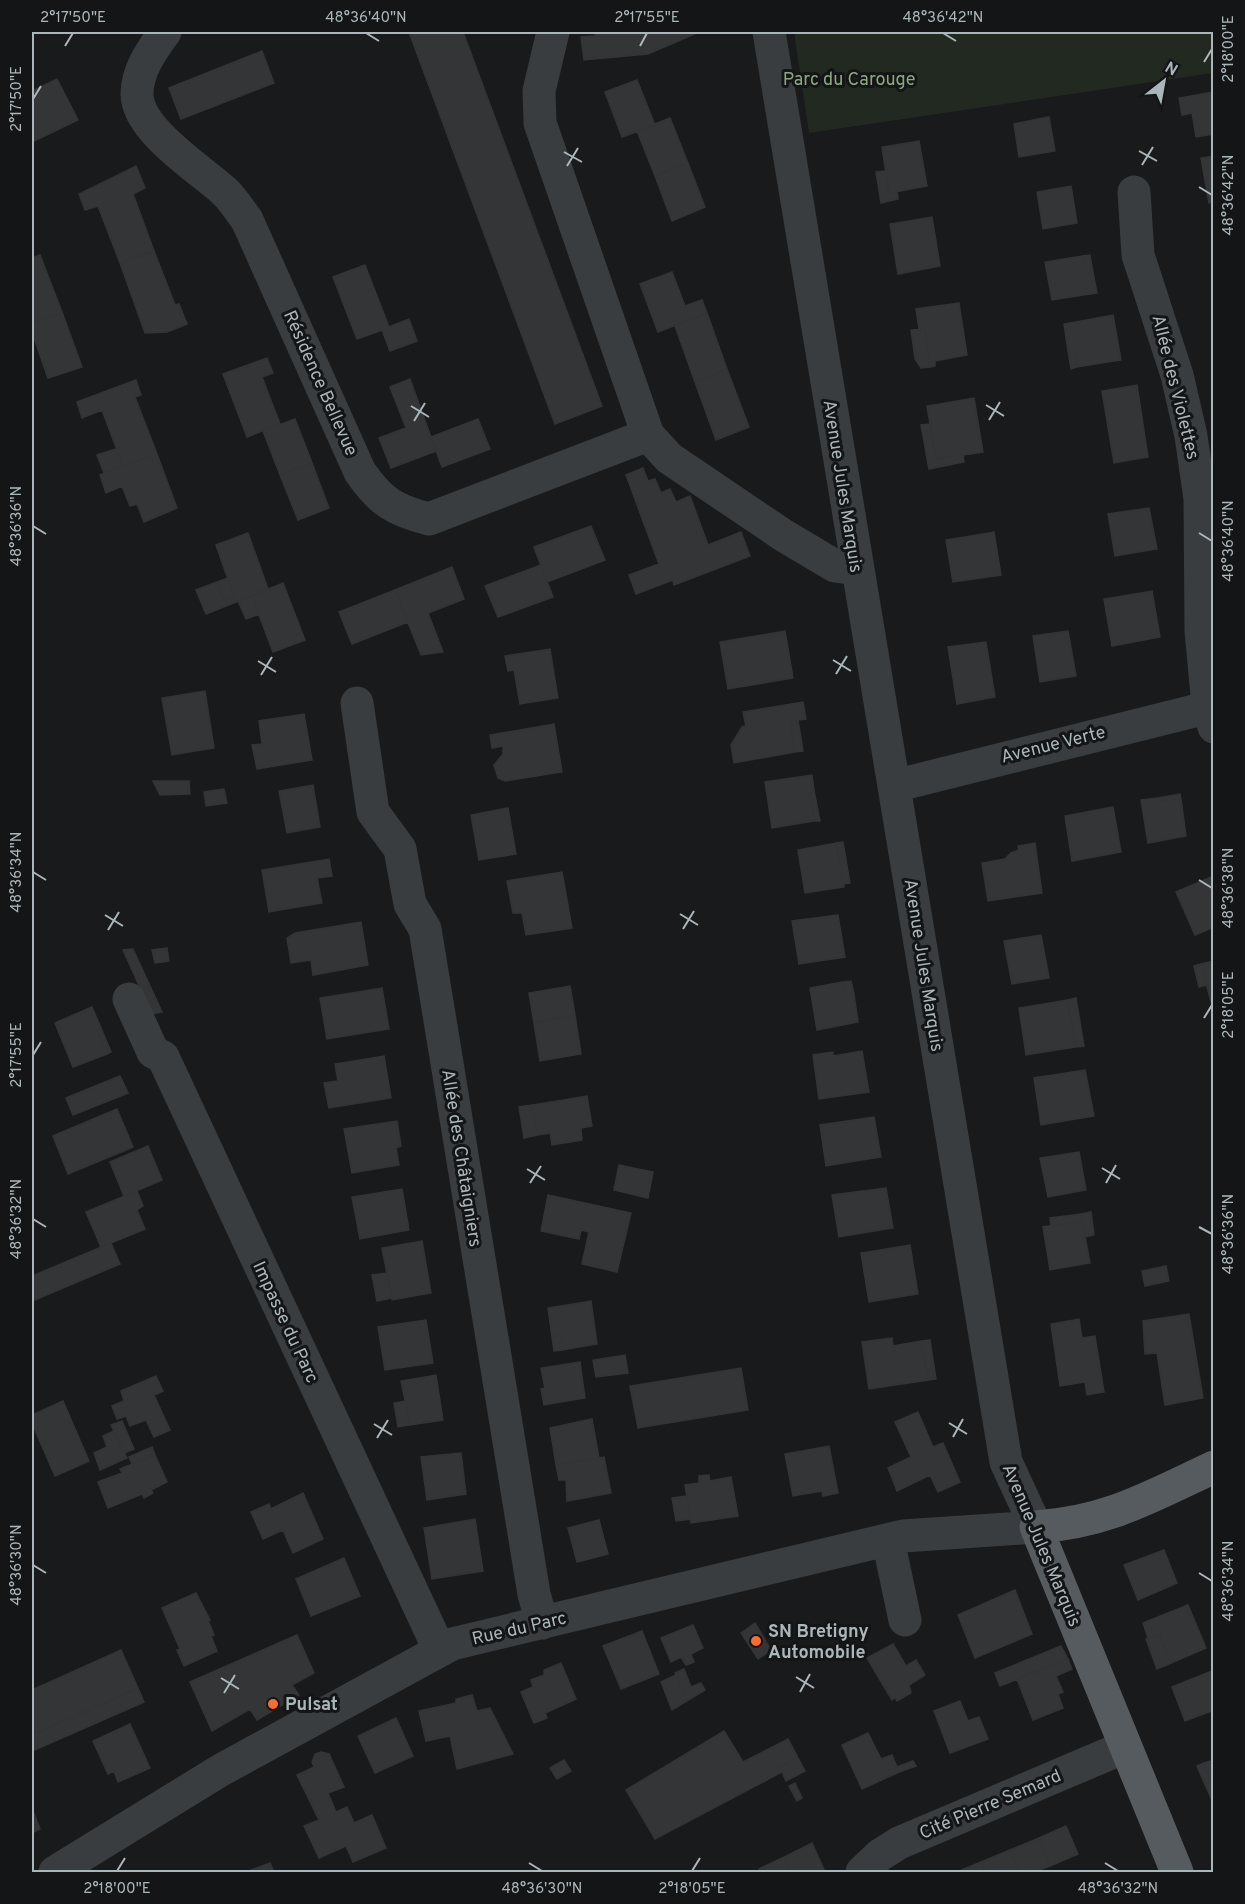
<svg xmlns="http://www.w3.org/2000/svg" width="1245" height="1904" viewBox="0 0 1245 1904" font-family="Overpass,sans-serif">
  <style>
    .green { fill: #222920 }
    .building { fill: #343537; stroke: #333437; stroke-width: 1.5 }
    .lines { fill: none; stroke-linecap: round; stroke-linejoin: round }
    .minor { stroke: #393d40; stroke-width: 33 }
    .major { stroke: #555b5f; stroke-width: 33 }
    .ticks { fill: none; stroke: #abb6bb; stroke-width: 2 }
    .poi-dot { fill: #fa6c32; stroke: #141516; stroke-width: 2 }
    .labels { text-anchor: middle; stroke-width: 6; stroke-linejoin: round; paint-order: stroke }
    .park-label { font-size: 18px; fill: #8da781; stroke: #141516 }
    .street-label { font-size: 18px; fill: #abb6bb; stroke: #141516 }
    .poi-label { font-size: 18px; font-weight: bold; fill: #abb6bb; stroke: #141516; text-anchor: start }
    .neatline { fill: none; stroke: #abb6bb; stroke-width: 2 }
    .ticks-label { font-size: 15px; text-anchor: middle; fill: #abb6bb }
  </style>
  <rect width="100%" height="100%" fill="#191a1b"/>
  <path class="green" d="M794,32H1213V73L809,133Z"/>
  <path class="building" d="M409,32H463L602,406L555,424Z
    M595,32H699L648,54L584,60L581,37L595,36Z
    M262,51L274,83L181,119L169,88Z
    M57,79L78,120L32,142V91Z
    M637,80L655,125L622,137L605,92Z
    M1214,92V134L1196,137L1192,113L1182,115L1179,98Z
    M1049,117L1055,151L1019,157L1014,124Z
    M670,118L688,163L655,176L637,131Z
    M919,141L927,186L889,193L882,147Z
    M1214,156V202L1209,203L1201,158Z
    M688,163L705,207L672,221L655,176Z
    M136,166L145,188L133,194L154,251L120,263L98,206L85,210L79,194Z
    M885,171L889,193L897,191L898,199L881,203L876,172Z
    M1071,186L1077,223L1043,229L1037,192Z
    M932,217L940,266L898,274L890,224Z
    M154,251L175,305L179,304L187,324L167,332L145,333L120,263Z
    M40,255L62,312L32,323V258Z
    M1090,255L1092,267L1085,268L1082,256Z
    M1082,256L1085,268L1092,267L1097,293L1052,300L1045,262Z
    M365,265L389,327L409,319L417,341L390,351L382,330L357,339L333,277Z
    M672,272L685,306L702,300L707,313L658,332L640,284Z
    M959,303L967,355L935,361V366L930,367L925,329H919L916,309Z
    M62,312L82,367L48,378L32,332V323Z
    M707,313L727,369L695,382L675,326Z
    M1113,315L1121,360L1077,367L1074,349L1068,351L1064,324Z
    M925,329L930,367L921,368L915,359L911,330Z
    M1074,349L1077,367L1071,369L1068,351Z
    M267,358L273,373L262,377L280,424L247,437L223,374Z
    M727,369L749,427L716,440L695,382Z
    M410,379L436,451L391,468L379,438L406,428L390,387Z
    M136,380L141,395L135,397L157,454L123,466L102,410L82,418L77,402Z
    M1137,385L1148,457L1114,463L1102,391Z
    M974,398L983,452L936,459L927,406Z
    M295,419L312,463L280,475L263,431Z
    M478,419L490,449L442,467L431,437Z
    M930,424L936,459L963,455L964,462L929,469L921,425Z
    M116,449L123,466L104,473L97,455Z
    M157,454L177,508L144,522L137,504L130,506L122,486L106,493L100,475Z
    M312,463L329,508L298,520L280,475Z
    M643,468L648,481L655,479L661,493L670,489L676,502L690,496L708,545L741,532L750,556L674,585L673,580L636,594L629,575L659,564L626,475Z
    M1149,508L1157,549L1115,556L1108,514Z
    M591,526L605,560L547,582L534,547Z
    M994,532L1001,575L953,582L946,540Z
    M248,533L268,589L236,602L216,545Z
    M541,565L553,597L498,617L485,586Z
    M452,567L464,599L428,613L443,652L421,655L395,590Z
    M228,578L234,596L223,600L217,582Z
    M217,582L223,600L234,596L236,602L206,614L196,590Z
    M283,583L305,640L273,652L252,596Z
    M395,590L408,622L352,644L339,612Z
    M1152,591L1160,637L1112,646L1104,599Z
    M252,596L259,614L246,619L238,601Z
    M785,631L793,678L728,689L720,642Z
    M1068,631L1076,676L1040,682L1033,636Z
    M986,642L995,697L957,704L948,647Z
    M550,649L558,698L520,704L514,670L508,671L505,656Z
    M205,691L214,748L172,755L162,698Z
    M803,702L806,719L790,721L795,752L734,763L731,745L742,727L746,726L743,712Z
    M304,714L312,760L257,769L252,745L262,744L259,721Z
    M798,720L803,751L795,752L790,721Z
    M554,724L562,772L505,781L498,778L494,765L503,754V746L492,748L490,735Z
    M812,775L814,791L810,792L815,821L772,828L765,782Z
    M153,781H189L190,794L160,795Z
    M313,785L320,827L287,833L279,791Z
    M224,789L227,803L206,806L204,792Z
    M814,791L820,821H815L810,792Z
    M1180,794L1181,799L1158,802L1157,798Z
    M1157,798L1158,802L1181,799L1186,836L1148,843L1141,800Z
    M1113,807L1121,852L1072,861L1065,816Z
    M508,808L516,854L479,860L471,815Z
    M843,842L850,883L843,884L836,843Z
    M836,843L844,887L805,893L798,850Z
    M1035,843L1042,893L988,901L982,863L1005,859L1011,853L1019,850L1018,846Z
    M329,859L332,876L317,878L322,903L269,912L262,870Z
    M562,872L572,928L526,935L522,913H513L507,881Z
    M1214,876V927L1195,935L1176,892Z
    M838,915L845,957L799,964L792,921Z
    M361,922L368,965L313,975L311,960L291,963L287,938L295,933Z
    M1041,935L1049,978L1012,984L1004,941Z
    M167,948L169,961L155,963L152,950Z
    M133,949L162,1012L152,1014L123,950Z
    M1214,961V1013L1201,964Z
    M1201,964L1207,985L1199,987L1194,966Z
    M851,981L854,994L845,995L843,982Z
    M843,982L845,995L854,994L858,1022L817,1030L810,988Z
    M570,986L575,1015L534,1023L529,993Z
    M382,988L389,1029L327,1039L320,998Z
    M1076,998L1084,1046L1076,1047L1067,1000Z
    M1067,1000L1076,1047L1026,1055L1019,1008Z
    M92,1007L101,1028L97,1030L107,1054L73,1067L55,1023Z
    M575,1015L581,1054L540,1061L534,1023Z
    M101,1028L111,1052L107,1054L97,1030Z
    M862,1051L869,1092L819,1099L813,1055L833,1052V1056Z
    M384,1056L391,1098L329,1108L324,1083L338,1081L335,1064Z
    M1085,1070L1094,1116L1041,1125L1034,1078Z
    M120,1076L128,1093L73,1115L66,1098Z
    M587,1096L592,1126L581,1128L582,1140L552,1145L550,1133L538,1135L532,1105Z
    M532,1105L538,1135L524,1138L519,1107Z
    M117,1109L133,1147L68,1174L53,1136Z
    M874,1117L881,1157L826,1166L820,1125Z
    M397,1121L401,1146L396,1148L399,1165L352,1173L344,1129Z
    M148,1146L162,1180L124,1196L110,1162Z
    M1079,1152L1086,1190L1048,1197L1040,1158Z
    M619,1165L653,1172L648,1198L614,1190Z
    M886,1188L893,1228L839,1237L832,1195Z
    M402,1189L409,1230L360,1239L352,1197Z
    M137,1191L143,1206L137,1210L145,1229L101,1247L86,1212Z
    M548,1195L631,1213L617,1272L582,1264L589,1232L581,1230L579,1239L541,1231Z
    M1091,1212L1094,1235L1085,1237L1081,1214Z
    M1081,1214L1082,1221L1051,1226L1050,1218Z
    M1082,1221L1090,1263L1050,1270L1043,1227Z
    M422,1241L431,1293L392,1300L382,1248Z
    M111,1243L120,1264L32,1301V1276Z
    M910,1245L918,1294L869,1302L861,1253Z
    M1166,1266L1169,1281L1145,1286L1142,1271Z
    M387,1273L392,1298L377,1301L372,1275Z
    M591,1301L597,1344L563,1350L561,1335L552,1337L548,1308Z
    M1189,1314L1203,1398L1165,1405L1157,1353L1145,1354L1143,1321Z
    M1079,1319L1082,1338L1095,1336L1104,1392L1087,1395L1085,1382L1060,1386L1051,1324Z
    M426,1320L433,1363L385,1370L378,1327Z
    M561,1335L563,1350L554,1351L552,1337Z
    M892,1338L893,1346L921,1341L928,1380L869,1389L862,1342Z
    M930,1340L936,1379L928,1380L921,1341Z
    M625,1355L628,1373L596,1377L593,1360Z
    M580,1362L585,1398L544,1405L541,1389L545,1388L541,1368Z
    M741,1368L748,1410L638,1428L630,1386Z
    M436,1375L443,1420L410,1425L401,1381Z
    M156,1376L163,1391L154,1395L170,1430L154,1437L146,1420L130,1426L126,1416L117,1419L112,1406L124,1401L121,1391Z
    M63,1401L89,1461L55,1476L32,1423V1415Z
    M405,1401L410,1425L398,1427L394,1403Z
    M918,1412L933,1447L943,1443L960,1482L938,1492L930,1475L897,1491L888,1468L911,1457L895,1422Z
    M592,1419L599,1458L556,1465L550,1428Z
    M122,1421L134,1449L124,1453L111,1425Z
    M114,1431L127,1458L100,1470L94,1453L107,1447L103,1436Z
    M829,1446L838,1493L823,1496L822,1491L793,1496L785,1454Z
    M152,1447L155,1455L132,1464L129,1457Z
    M461,1453L466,1494L427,1500L421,1457Z
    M155,1455L167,1482L151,1490L153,1493L144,1498L142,1494L108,1508L98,1482L122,1473L120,1469Z
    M604,1457L611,1493L567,1501L566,1480H559L556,1465Z
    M709,1475L710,1481L731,1477L738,1516L691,1523L685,1485L699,1483V1476Z
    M303,1493L323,1539L293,1553L283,1530L263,1539L251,1512L269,1504L271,1509Z
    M687,1496L691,1519L676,1521L672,1498Z
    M475,1519L483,1571L432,1579L424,1528Z
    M599,1520L608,1554L577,1562L568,1528Z
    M1164,1550L1177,1583L1138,1600L1124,1565Z
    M344,1558L360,1596L311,1616L296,1579Z
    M1015,1590L1032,1634L975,1658L958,1615Z
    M196,1593L210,1620H208L214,1635L211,1636L217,1651L184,1666L177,1650L180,1649L162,1608Z
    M1188,1605L1206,1648L1171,1663L1159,1634L1148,1638L1143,1623Z
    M755,1623L771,1650L758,1659L741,1633Z
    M693,1625L703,1648L691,1654L694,1662L686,1665L681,1657L671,1662L661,1638Z
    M642,1631L659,1674L621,1689L603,1646Z
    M1159,1634L1171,1663L1157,1669L1146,1639Z
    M297,1635L314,1673L292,1685L299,1695L257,1720L250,1709L212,1731L190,1682Z
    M893,1644L906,1666L916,1660L925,1675L909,1685L911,1693L897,1701L895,1697L892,1700L867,1658Z
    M1061,1646L1068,1659L1000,1686L995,1673Z
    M121,1650L138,1688L32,1735V1690Z
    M1068,1659L1072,1669L1056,1676L1063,1692L1058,1694L1063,1708L1033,1720L1017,1679Z
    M561,1663L576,1699L545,1713L547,1718L534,1723L521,1692L533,1687L531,1680L544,1675V1670Z
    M684,1669L691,1687L701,1683L705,1690L687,1701L675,1673Z
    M1214,1670V1710L1185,1721L1172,1687Z
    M676,1675L687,1701L672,1710L661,1682Z
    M138,1688L144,1702L32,1751V1735Z
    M472,1695L477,1711L490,1708L513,1754L457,1769L450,1736L426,1741L419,1711L456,1703V1699Z
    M960,1701L968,1721L979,1717L988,1739L950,1753L934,1711Z
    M396,1718L413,1756L375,1773L358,1736Z
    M130,1724L150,1768L118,1782L114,1771L108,1774L93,1741Z
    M724,1731L743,1762L788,1739L798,1758L780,1767L782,1772L655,1839L626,1790Z
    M868,1733L881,1759L892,1755L899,1772L862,1789L842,1745Z
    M321,1752L329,1754L344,1787L328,1793L336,1812L347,1807L354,1823L372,1815L386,1848L353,1862L346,1846L319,1858L304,1826L319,1820L297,1775L314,1767L312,1762L315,1754Z
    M798,1758L805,1771L786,1781L780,1767Z
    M564,1760L571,1771L557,1779L550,1768Z
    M1214,1760V1786L1204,1763Z
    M913,1761L916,1766L899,1772L897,1767Z
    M1204,1763L1214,1786V1805L1197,1766Z
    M795,1783L802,1798L797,1801L789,1786Z
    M32,1808L40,1829L32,1833Z
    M1066,1826L1078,1854L1050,1866L1039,1838Z
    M1039,1838L1050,1866L1034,1872H1019L1010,1850Z
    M812,1843L825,1872H791L784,1857Z
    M1010,1850L1019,1872H986L981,1862Z
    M784,1857L791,1872H760L759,1869Z
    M981,1862L986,1872H957Z
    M270,1863L274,1872H246Z"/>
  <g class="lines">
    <path class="minor" d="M165,32C152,50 137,70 137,94C137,130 200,169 224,191C233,199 240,211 247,220L360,472C381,502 394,510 429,519L648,435
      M553,32L539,91L540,123L648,435L669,458L783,535L835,566L857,569
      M1134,192L1138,255L1177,375L1191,436L1200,499L1201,631L1208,706L1214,727
      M357,703L373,812L400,849L410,904L425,929L534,1594L542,1623
      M894,786L1214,706
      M129,999L153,1052L163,1057L439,1649
      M888,1540L905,1620
      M55,1872L221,1770L452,1644L903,1536L1036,1527L1006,1462L769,32
      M862,1872L880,1855L899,1843L1125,1747"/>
    <path class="major" d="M1177,1872L1036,1527C1108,1522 1150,1497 1214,1467"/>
  </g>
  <path class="ticks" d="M366,33L379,41M943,33L956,41M65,46L73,33M640,46L647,33M1204,62L1212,49M33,99L41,86M1139,151L1157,161M564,152L582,162M1142,165L1153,147M567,166L578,148M1199,187L1212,195M986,405L1004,416M411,406L429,417M989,420L1000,402M414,421L425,403M33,526L46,534M1199,533L1212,541M833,660L851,671M258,661L276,672M836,674L847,656M261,675L272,657M33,872L46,880M1199,880L1212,888M680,914L698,925M105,915L123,926M683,929L694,911M108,930L119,912M1204,1018L1212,1005M33,1055L41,1042M1102,1168L1120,1179M527,1169L545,1180M530,1183L541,1166M1106,1183L1116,1165M33,1219L46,1227M1199,1227L1212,1234M949,1423L967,1434M374,1424L392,1435M953,1437L963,1419M377,1438L388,1420M33,1565L46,1573M1199,1573L1212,1581M796,1677L814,1688M221,1678L239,1689M800,1692L810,1674M224,1693L235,1675M529,1863L542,1871M1105,1863L1118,1871M117,1871L125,1858M692,1871L700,1858"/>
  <g class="poi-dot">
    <circle cx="756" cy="1641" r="6"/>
    <circle cx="273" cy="1704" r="6"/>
  </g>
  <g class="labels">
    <g class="park-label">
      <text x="849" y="85">Parc du Carouge</text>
    </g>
    <g class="street-label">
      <text transform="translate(321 383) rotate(66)" y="6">Résidence Bellevue</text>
      <text transform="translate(1176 387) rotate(76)" y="6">Allée des Violettes</text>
      <text transform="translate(843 486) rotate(81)" y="6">Avenue Jules Marquis</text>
      <text transform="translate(1053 744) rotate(-14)" y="6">Avenue Verte</text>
      <text transform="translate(924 965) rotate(81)" y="6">Avenue Jules Marquis</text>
      <text transform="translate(462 1158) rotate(81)" y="6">Allée des Châtaigniers</text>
      <text transform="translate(286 1322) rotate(65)" y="6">Impasse du Parc</text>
      <text transform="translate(1042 1545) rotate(67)" y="6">Avenue Jules Marquis</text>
      <text transform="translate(519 1628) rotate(-13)" y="6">Rue du Parc</text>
      <text transform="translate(990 1804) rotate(-23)" y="6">Cité Pierre Semard</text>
    </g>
    <g class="poi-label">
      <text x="768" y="1637">SN Bretigny<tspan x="768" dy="21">Automobile</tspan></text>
      <text x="285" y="1710">Pulsat</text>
    </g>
  </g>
  <rect width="1245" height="1904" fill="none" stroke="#141516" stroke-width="66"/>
  <g transform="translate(1164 81) rotate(31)" stroke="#141516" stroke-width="4.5" paint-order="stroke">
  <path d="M0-4.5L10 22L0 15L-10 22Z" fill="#abb6bb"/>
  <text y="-9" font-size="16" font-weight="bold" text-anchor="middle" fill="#abb6bb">N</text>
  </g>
  <rect x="33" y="33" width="1179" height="1838" class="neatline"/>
  <g class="ticks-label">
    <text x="73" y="22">2°17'50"E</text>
    <text x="366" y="22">48°36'40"N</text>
    <text x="647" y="22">2°17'55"E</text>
    <text x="943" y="22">48°36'42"N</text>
    <text transform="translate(1228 49) rotate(-90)" y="5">2°18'00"E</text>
    <text transform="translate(16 99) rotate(-90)" y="5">2°17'50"E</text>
    <text transform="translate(1228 195) rotate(-90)" y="5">48°36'42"N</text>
    <text transform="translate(16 526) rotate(-90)" y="5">48°36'36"N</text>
    <text transform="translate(1228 541) rotate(-90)" y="5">48°36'40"N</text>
    <text transform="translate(16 872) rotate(-90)" y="5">48°36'34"N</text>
    <text transform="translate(1228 888) rotate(-90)" y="5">48°36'38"N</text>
    <text transform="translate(1228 1005) rotate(-90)" y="5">2°18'05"E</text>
    <text transform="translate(16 1055) rotate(-90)" y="5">2°17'55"E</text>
    <text transform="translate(16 1219) rotate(-90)" y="5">48°36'32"N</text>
    <text transform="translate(1228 1234) rotate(-90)" y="5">48°36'36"N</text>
    <text transform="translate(16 1565) rotate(-90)" y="5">48°36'30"N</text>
    <text transform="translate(1228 1581) rotate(-90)" y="5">48°36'34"N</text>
    <text x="117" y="1893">2°18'00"E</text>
    <text x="542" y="1893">48°36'30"N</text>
    <text x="692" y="1893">2°18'05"E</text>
    <text x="1118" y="1893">48°36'32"N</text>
  </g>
</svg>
